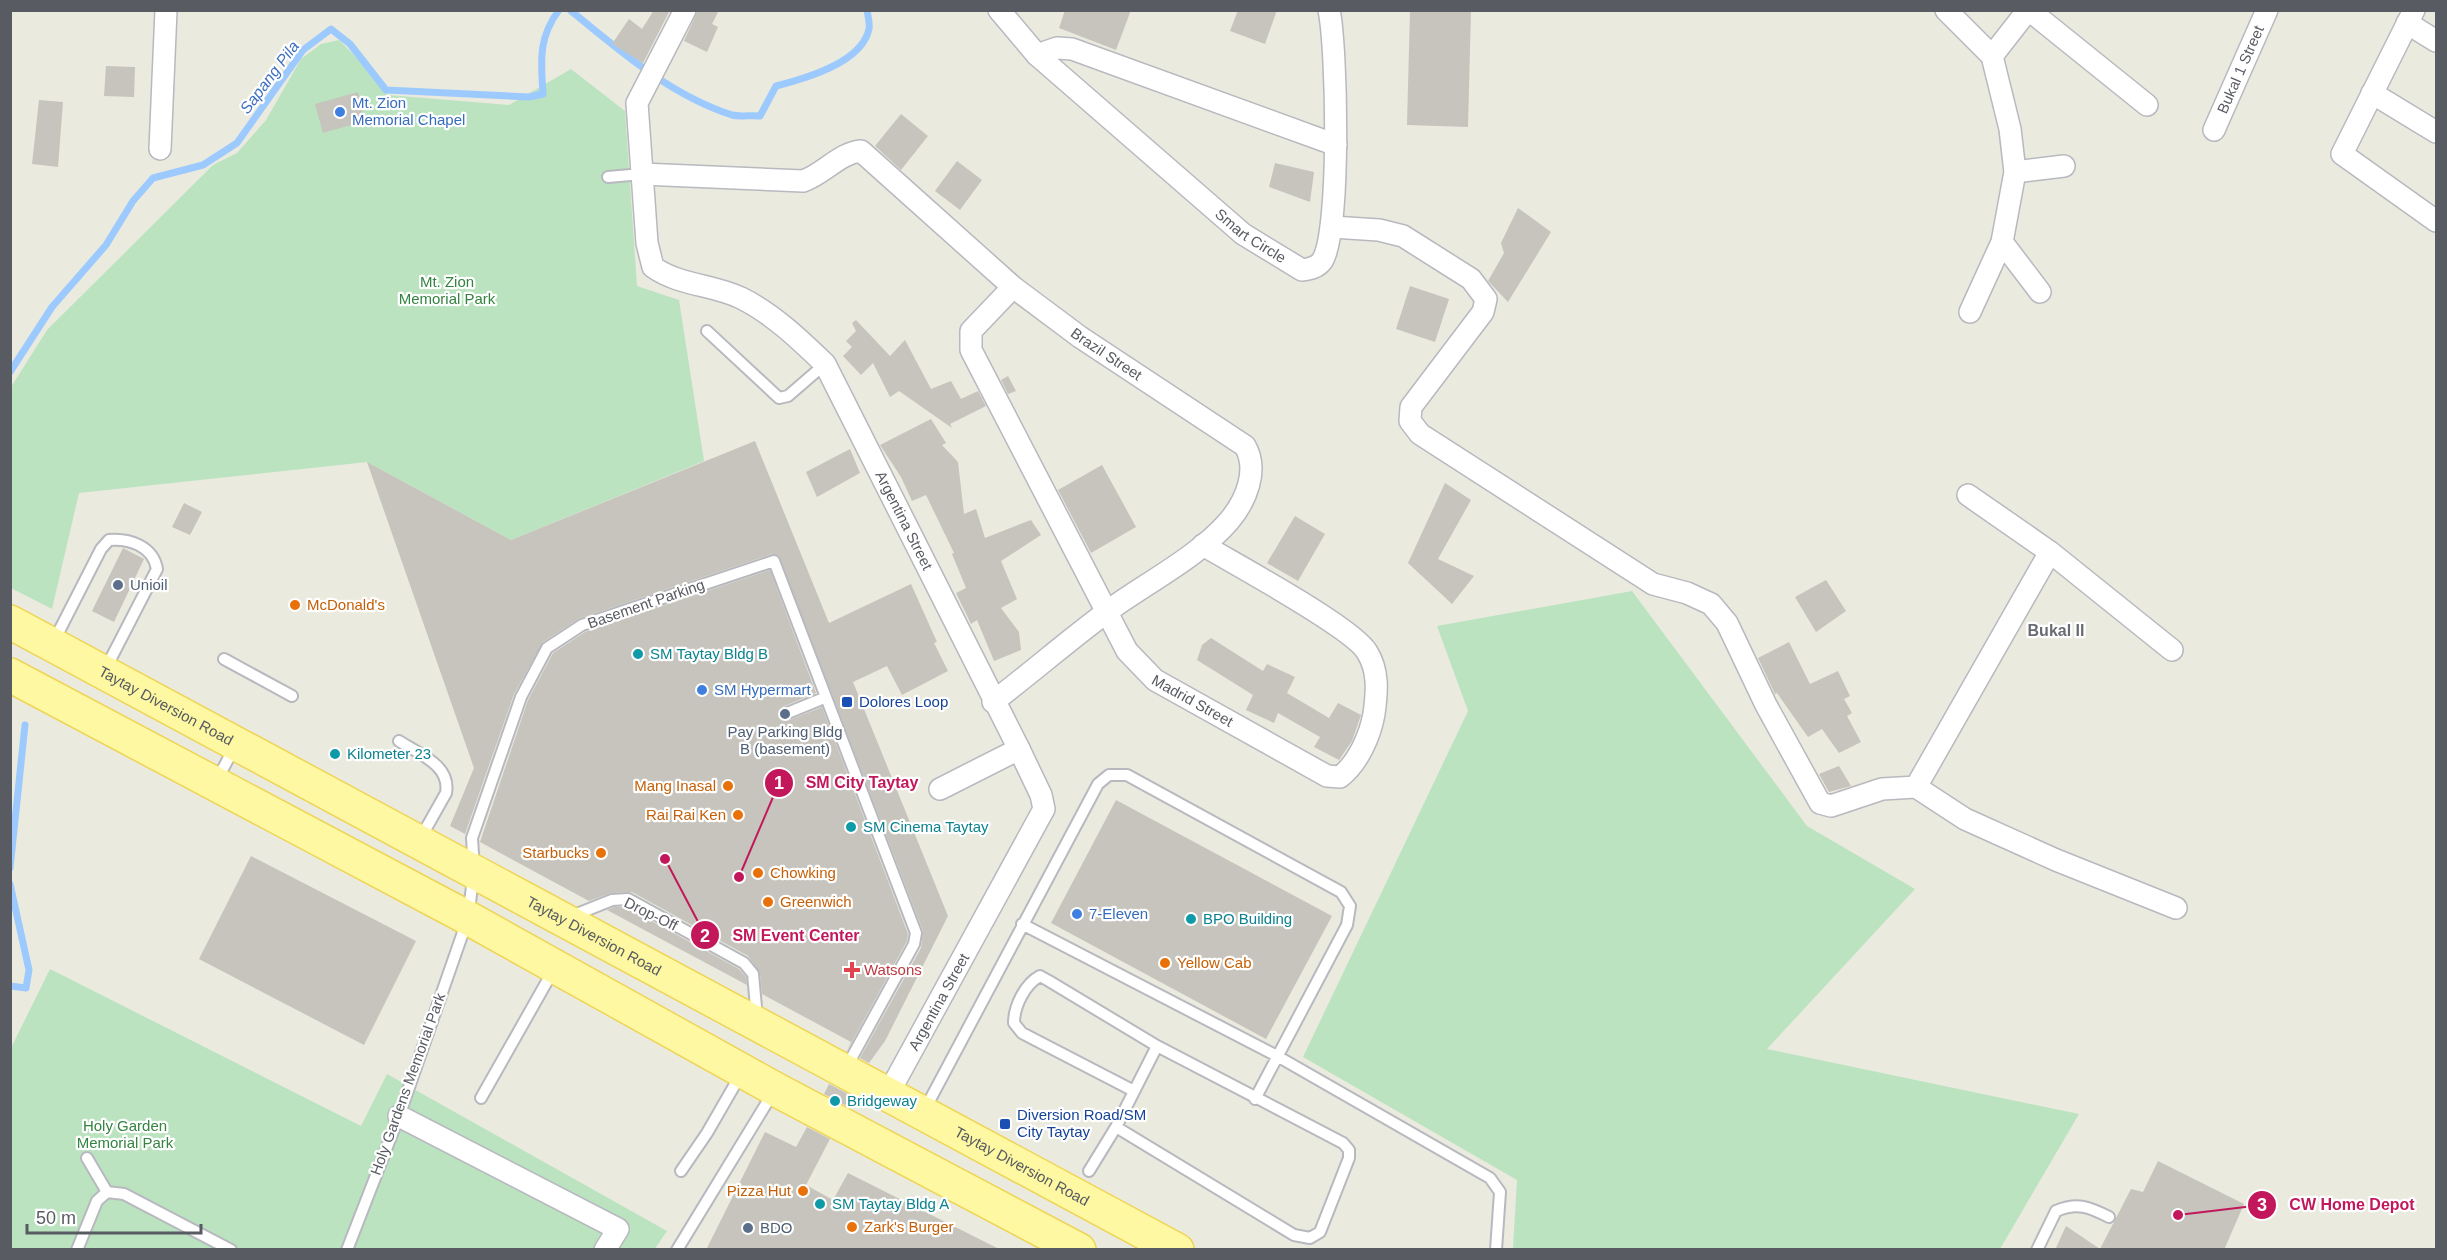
<svg xmlns="http://www.w3.org/2000/svg" width="2447" height="1260" viewBox="0 0 2447 1260" font-family="Helvetica,sans-serif">
  <style>
    .green { fill: #bbe3c0 }
    .lines { fill: none; stroke-linecap: round; stroke-linejoin: round }
    .stream { stroke: #9dcafe; stroke-width: 7 }
    .building { fill: #c6c4bd }
    .lane-casing { stroke: #b7b9bf; stroke-width: 14 }
    .street-casing { stroke: #b7b9bf; stroke-width: 24 }
    .primary-casing { stroke: #efd455; stroke-width: 36 }
    .lane { stroke: #fff; stroke-width: 10 }
    .street { stroke: #fff; stroke-width: 21 }
    .primary { stroke: #fef8a2; stroke-width: 33 }
    .shop-dot { fill: #3f7fe0; stroke: #fff; stroke-width: 2 }
    .service-dot { fill: #5c6f8a; stroke: #fff; stroke-width: 2 }
    .food-dot { fill: #e8710a; stroke: #fff; stroke-width: 2 }
    .culture-dot { fill: #0f9aa8; stroke: #fff; stroke-width: 2 }
    .transit-dot { fill: #1a4fb4; stroke: #fff; stroke-width: 2 }
    .health-dot { fill: #e0444e; stroke: #fff; stroke-width: 2 }
    .labels { text-anchor: middle; stroke-width: 4.5; stroke-linejoin: round; paint-order: stroke }
    .street-label { font-size: 15px; fill: #585b61; stroke: #fff }
    .shop-label { font-size: 15px; fill: #366cbe; stroke: #fff; text-anchor: start }
    .park-label { font-size: 15px; fill: #358341; stroke: #fff }
    .service-label { font-size: 15px; fill: #4e5e75; stroke: #fff; text-anchor: start }
    .food-label { font-size: 15px; fill: #c56008; stroke: #fff; text-anchor: start }
    .culture-label { font-size: 15px; fill: #0d838f; stroke: #fff; text-anchor: start }
    .transit-label { font-size: 15px; fill: #164399; stroke: #fff; text-anchor: start }
    .health-label { font-size: 15px; fill: #be3a42; stroke: #fff; text-anchor: start }
    .water-label { font-size: 16px; font-style: italic; fill: #4172c0; stroke: #fff }
    .neighbourhood-label { font-size: 16px; font-weight: bold; fill: #696d73; stroke: #fff }
    .leader { fill: none; stroke: #c2185b; stroke-width: 2 }
    .callout-dot { fill: #c2185b; stroke: #fff; stroke-width: 2 }
    .mark-label { font-size: 18px; text-anchor: middle; font-weight: bold; fill: #fff }
    .callout-label { font-size: 16px; text-anchor: middle; font-weight: bold; fill: #c2185b; stroke: #fff; stroke-width: 4.5; stroke-linejoin: round; paint-order: stroke }
  </style>
  <rect width="100%" height="100%" fill="#ebeadf"/>
  <path class="green" d="M339,40L371,72L388,95L509,105L571,69L625,111L637,286L679,300L704,461L511,540L367,462L79,493L52,609L11,588V387L47,330L213,165L237,153L266,120L301,59L321,44Z
    M1632,591L1807,826L1915,889L1767,1049L2079,1114L2000,1249H1513L1517,1180L1303,1057L1468,711L1437,626Z
    M50,969L361,1126L387,1074L667,1231L654,1250L11,1249L10,1050Z"/>
  <g class="lines">
    <path class="stream" d="M570,10C620,51 670,95 732,115C740,117 751,115 760,116L776,86C804,79 862,63 869,29C870,24 868,16 867,10
      M10,372L52,307L106,245L133,201L153,178L203,165L237,143L303,50L331,29L350,44L386,90L529,97L543,94C541,61 538,38 559,10
      M10,868L25,725
      M10,884L29,970L26,988L10,986"/>
  </g>
  <path class="building" d="M654,10H670L643,63L612,44L629,19L642,29Z
    M698,10H719L712,24L718,27L707,52L684,41Z
    M1065,10H1131L1116,50L1059,28Z
    M1238,10H1277L1265,44L1230,31Z
    M1410,10H1471L1468,127L1407,125Z
    M106,66L135,67L134,97L104,96Z
    M358,92L365,121L323,133L315,104Z
    M39,100L63,102L58,167L32,164Z
    M901,114L928,136L901,170L875,146Z
    M957,161L982,180L960,210L935,191Z
    M1275,163L1314,172L1310,202L1269,187Z
    M1518,208L1551,232L1508,302L1488,281L1504,253L1501,243Z
    M1410,286L1449,299L1435,342L1396,329Z
    M856,320L890,356L905,340L931,389L951,381L961,399L978,391L986,406L950,424L952,428L899,391L890,397L873,363L861,375L843,356L852,347L846,341L856,331L852,323Z
    M1008,376L1016,391L1008,394L1001,380Z
    M931,419L946,443L942,445L958,462L964,514L976,509L985,538L1031,520L1041,535L1001,561L1017,599L1001,608L1019,632L1021,650L994,661L977,620L971,624L956,593L966,588L952,554L954,553L926,495L912,501L901,477L880,445Z
    M755,441L829,623L911,584L937,642L934,643L948,671L902,695L887,666L853,682L948,916L885,1041L869,1063L860,1058L921,948L923,931L779,556L772,554L580,618L543,642L514,694L465,834L450,826L474,768L367,462L511,540Z
    M850,449L860,473L817,497L806,472Z
    M1102,465L1136,527L1091,553L1058,490Z
    M1445,483L1471,500L1438,559L1474,576L1452,604L1408,563Z
    M184,503L202,512L190,535L172,527Z
    M1295,516L1325,534L1298,581L1267,563Z
    M123,548L144,559L114,622L92,611Z
    M770,570L816,693L782,707L778,716L781,720L787,721L822,707L908,934L907,941L847,1051L851,1042L762,994L760,973L748,956L632,892L611,893L589,901L480,842L528,700L553,653L585,632Z
    M1826,580L1846,611L1816,632L1795,597Z
    M1211,638L1263,671L1267,664L1295,677L1287,693L1329,718L1338,703L1361,715L1352,741L1339,760L1314,747L1320,737L1278,713L1274,723L1246,710L1253,695L1197,660L1202,645Z
    M1789,642L1810,684L1838,671L1850,696L1844,699L1852,713L1847,716L1861,742L1839,753L1822,729L1808,737L1777,693L1775,694L1758,658Z
    M1839,766L1851,786L1829,792L1819,774Z
    M1116,800L1332,916L1266,1039L1051,923Z
    M251,856L416,941L364,1045L199,959Z
    M614,907H626L739,969L746,977L747,985L607,910Z
    M829,1084L852,1096L847,1106L824,1094Z
    M807,1127L830,1139L806,1185L833,1200L848,1173L1001,1250H706L765,1132L796,1147Z
    M2158,1161L2244,1204L2224,1250H2055L2066,1226L2100,1249L2131,1189L2143,1192Z"/>
  <g class="lines">
    <defs>
      <path id="lane" d="M608,177L642,174
        M707,331L779,398L788,396L825,364
        M54,641L101,549L109,540C129,538 153,546 157,569L106,668
        M224,659L292,696
        M785,714L824,698
        M399,741C419,754 451,765 446,793L420,839
        M217,780L235,746
        M572,916L612,900L628,899L744,963L753,974L757,1018
        M1022,924L1277,1056L1490,1178L1500,1192L1496,1250
        M481,1098L554,969
        M924,1111L1098,784L1109,775H1127L1341,892L1350,906L1347,925L1255,1099
        M1116,1127L1294,1235L1310,1238L1320,1232L1349,1158V1150L1343,1143L1157,1046L1049,981L1040,976C1025,984 1014,1006 1014,1023L1022,1033L1134,1091
        M87,1158L107,1192
        M681,1171L707,1133L741,1074
        M1089,1171L1116,1127L1157,1046
        M77,1250L97,1201L107,1192L124,1194L231,1250
        M347,1250L399,1116L468,918L474,871L472,838L521,697L547,648L582,625L774,561L916,933L914,944L846,1068
        M677,1250L774,1091
        M2037,1250L2056,1211C2078,1202 2089,1207 2109,1217"/>
      <g id="street">
        <path id="s1" d="M685,10L637,103L647,243L653,267C680,286 712,284 741,298C772,313 800,340 825,364L1019,749L1041,795L1044,809L887,1096"/>
        <path id="s2" d="M999,10L1037,55L1243,234L1302,270C1309,269 1317,268 1322,261C1341,233 1337,48 1329,10"/>
        <path d="M1946,10L1992,56L2010,129L2015,172L2002,242L1970,312"/>
        <path d="M2029,10L2147,105"/>
        <path d="M2414,10L2342,154L2436,221"/>
        <path d="M2407,23L2436,41"/>
        <path d="M1037,55L1057,48L1072,49L1336,145"/>
        <path d="M1992,56L2028,10"/>
        <path d="M2372,93L2436,132"/>
        <path id="s3" d="M2214,130L2267,10"/>
        <path d="M160,149L166,10"/>
        <path d="M2015,172L2064,166"/>
        <path id="s4" d="M642,174L803,181C824,174 839,153 861,151L1013,287L1080,337L1245,446C1259,470 1246,501 1229,521C1198,557 1146,583 1108,611C1069,640 1032,672 993,702"/>
        <path d="M1332,227L1379,230L1403,236L1471,279L1486,299L1483,312L1411,407L1410,421L1420,434L1653,584L1687,593L1711,604L1727,623L1766,705L1820,803L1831,806L1882,789L1916,787L2050,552L1968,495"/>
        <path d="M2002,242L2040,292"/>
        <path id="s5" d="M1013,287L971,331V350L1127,651L1155,680L1327,776L1340,777C1358,763 1370,736 1374,714C1377,692 1379,671 1367,652C1354,628 1233,563 1203,545"/>
        <path d="M2050,552L2172,650"/>
        <path d="M1916,787L1965,819L2056,860L2176,908"/>
        <path d="M940,789L1019,749"/>
        <path d="M399,1116L618,1229L605,1250"/>
      </g>
      <g id="primary">
        <path id="s6" d="M10,622L1177,1250"/>
        <path d="M10,675L468,918L775,1089L1079,1250"/>
      </g>
    </defs>
    <use href="#lane" class="lane-casing"/>
    <use href="#street" class="street-casing"/>
    <use href="#primary" class="primary-casing"/>
    <use href="#lane" class="lane"/>
    <use href="#street" class="street"/>
    <use href="#primary" class="primary"/>
  </g>
  <g class="shop-dot">
    <circle cx="340" cy="112" r="6"/>
    <circle cx="702" cy="690" r="6"/>
    <circle cx="1077" cy="914" r="6"/>
  </g>
  <g class="service-dot">
    <circle cx="118" cy="585" r="6"/>
    <circle cx="785" cy="714" r="6"/>
    <circle cx="748" cy="1228" r="6"/>
  </g>
  <g class="food-dot">
    <circle cx="295" cy="605" r="6"/>
    <circle cx="728" cy="786" r="6"/>
    <circle cx="738" cy="815" r="6"/>
    <circle cx="601" cy="853" r="6"/>
    <circle cx="758" cy="873" r="6"/>
    <circle cx="768" cy="902" r="6"/>
    <circle cx="1165" cy="963" r="6"/>
    <circle cx="803" cy="1191" r="6"/>
    <circle cx="852" cy="1227" r="6"/>
  </g>
  <g class="culture-dot">
    <circle cx="638" cy="654" r="6"/>
    <circle cx="335" cy="754" r="6"/>
    <circle cx="851" cy="827" r="6"/>
    <circle cx="1191" cy="919" r="6"/>
    <circle cx="835" cy="1101" r="6"/>
    <circle cx="820" cy="1204" r="6"/>
  </g>
  <g class="transit-dot">
    <rect x="841" y="696" width="12" height="12" rx="3"/>
    <rect x="999" y="1118" width="12" height="12" rx="3"/>
  </g>
  <path class="health-dot" d="M849 961h6v6h6v6h-6v6h-6v-6h-6v-6h6z"/>
  <g class="labels">
    <g class="street-label">
      <text dy="5" stroke="none"><textPath href="#s3" startOffset="66">Bukal 1 Street</textPath></text>
      <text dy="5" stroke="none"><textPath href="#s2" startOffset="339">Smart Circle</textPath></text>
      <text dy="5" stroke="none"><textPath href="#s4" startOffset="546">Brazil Street</textPath></text>
      <text dy="5" stroke="none"><textPath href="#s1" startOffset="646">Argentina Street</textPath></text>
      <text transform="translate(646 604) rotate(-19)" y="5">Basement Parking</text>
      <text dy="5" stroke="none"><textPath href="#s5" startOffset="502">Madrid Street</textPath></text>
      <text dy="5" stroke="none"><textPath href="#s6" startOffset="177">Taytay Diversion Road</textPath></text>
      <text transform="translate(651 914) rotate(26)" y="5">Drop-Off</text>
      <text dy="5" stroke="none"><textPath href="#s6" startOffset="663">Taytay Diversion Road</textPath></text>
      <text transform="translate(939 1002) rotate(-61)" y="5">Argentina Street</text>
      <text transform="translate(408 1084) rotate(-70)" y="5">Holy Gardens Memorial Park</text>
      <text dy="5" stroke="none"><textPath href="#s6" startOffset="1149">Taytay Diversion Road</textPath></text>
    </g>
    <g class="shop-label">
      <text x="352" y="108">Mt. Zion<tspan x="352" dy="17">Memorial Chapel</tspan></text>
      <text x="714" y="695">SM Hypermart</text>
      <text x="1089" y="919">7-Eleven</text>
    </g>
    <g class="park-label">
      <text x="447" y="287">Mt. Zion<tspan x="447" dy="17">Memorial Park</tspan></text>
      <text x="125" y="1131">Holy Garden<tspan x="125" dy="17">Memorial Park</tspan></text>
    </g>
    <g class="service-label">
      <text x="130" y="590">Unioil</text>
      <text x="785" y="737" text-anchor="middle">Pay Parking Bldg<tspan x="785" dy="17">B (basement)</tspan></text>
      <text x="760" y="1233">BDO</text>
    </g>
    <g class="food-label">
      <text x="307" y="610">McDonald's</text>
      <text x="716" y="791" text-anchor="end">Mang Inasal</text>
      <text x="726" y="820" text-anchor="end">Rai Rai Ken</text>
      <text x="589" y="858" text-anchor="end">Starbucks</text>
      <text x="770" y="878">Chowking</text>
      <text x="780" y="907">Greenwich</text>
      <text x="1177" y="968">Yellow Cab</text>
      <text x="791" y="1196" text-anchor="end">Pizza Hut</text>
      <text x="864" y="1232">Zark's Burger</text>
    </g>
    <g class="culture-label">
      <text x="650" y="659">SM Taytay Bldg B</text>
      <text x="347" y="759">Kilometer 23</text>
      <text x="863" y="832">SM Cinema Taytay</text>
      <text x="1203" y="924">BPO Building</text>
      <text x="847" y="1106">Bridgeway</text>
      <text x="832" y="1209">SM Taytay Bldg A</text>
    </g>
    <g class="transit-label">
      <text x="859" y="707">Dolores Loop</text>
      <text x="1017" y="1120">Diversion Road/SM<tspan x="1017" dy="17">City Taytay</tspan></text>
    </g>
    <g class="health-label">
      <text x="864" y="975">Watsons</text>
    </g>
    <g class="water-label">
      <text transform="translate(269 77) rotate(-53)" y="6">Sapang Pila</text>
    </g>
    <g class="neighbourhood-label">
      <text x="2056" y="636">Bukal II</text>
    </g>
  </g>
  <path class="leader" d="M739 877L779 783M665 859L705 935M2178 1215L2262 1205"/>
  <g class="callout-dot">
    <circle cx="739" cy="877" r="6"/>
    <circle cx="665" cy="859" r="6"/>
    <circle cx="2178" cy="1215" r="6"/>
    <circle cx="779" cy="783" r="15"/>
    <circle cx="705" cy="935" r="15"/>
    <circle cx="2262" cy="1205" r="15"/>
  </g>
  <g class="mark-label">
    <text x="779" y="789">1</text>
    <text x="705" y="942">2</text>
    <text x="2262" y="1211">3</text>
  </g>
  <g class="callout-label">
    <text x="862" y="788">SM City Taytay</text>
    <text x="796" y="941">SM Event Center</text>
    <text x="2352" y="1210">CW Home Depot</text>
  </g>
  <rect width="2447" height="1260" fill="none" stroke="#585b61" stroke-width="24"/>
  <path d="M27 1224v9h174v-9" fill="none" stroke="#585b61" stroke-width="3"/>
  <text x="36" y="1224" font-size="18" fill="#585b61" stroke="#ffffff" stroke-width="4.5" paint-order="stroke">50 m</text>
</svg>
